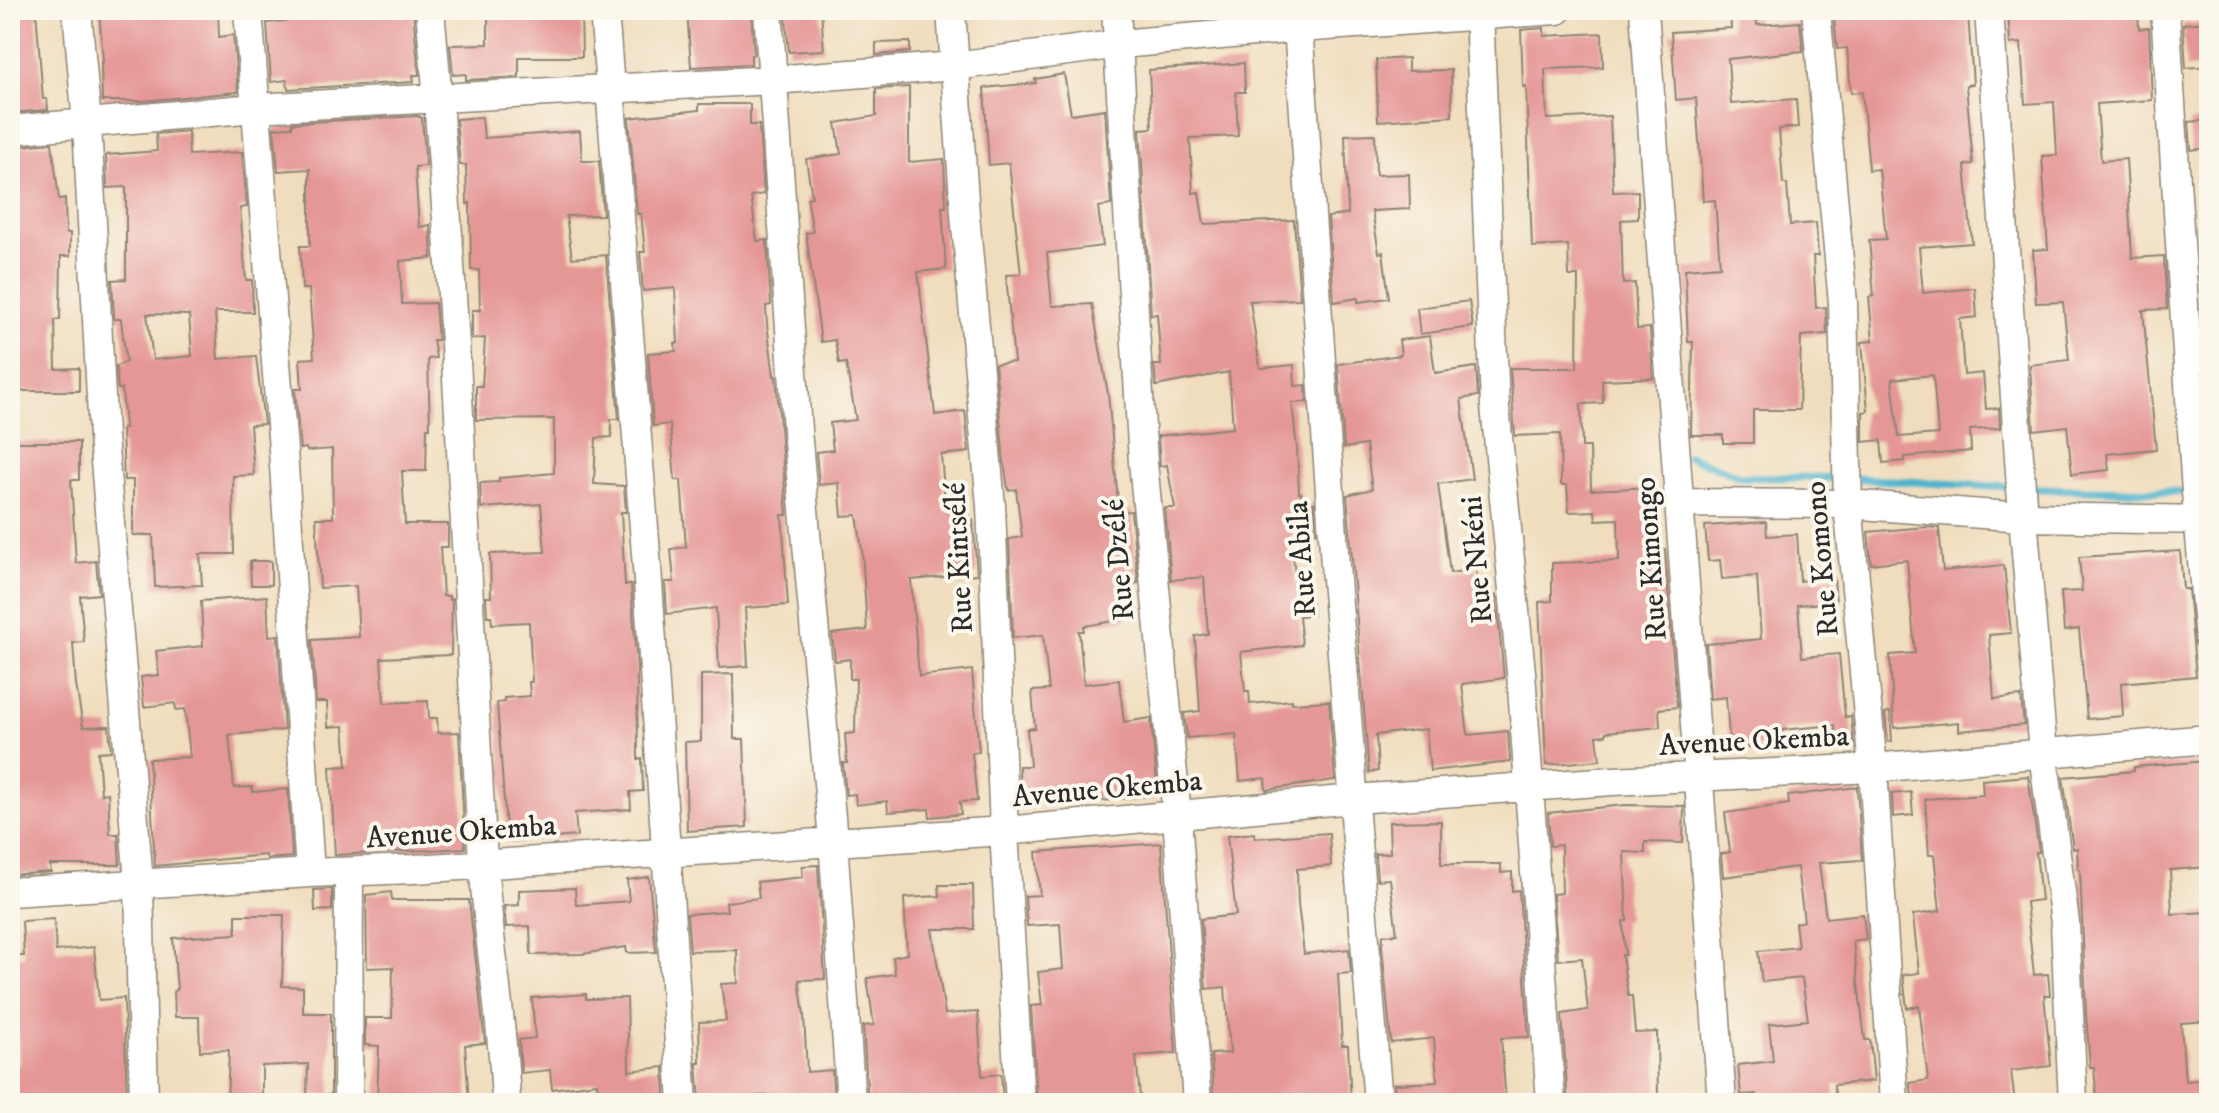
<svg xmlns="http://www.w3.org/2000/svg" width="2219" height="1113" viewBox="0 0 2219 1113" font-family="'IM FELL DW Pica',serif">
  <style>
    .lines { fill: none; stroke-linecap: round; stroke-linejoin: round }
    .stream { stroke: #4db2cc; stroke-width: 8 }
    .building { fill: #e59796; fill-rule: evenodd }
    .minor-casing { stroke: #8e8474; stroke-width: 31 }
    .minor { stroke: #fff; stroke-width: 28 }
    .labels { text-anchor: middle; stroke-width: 8; stroke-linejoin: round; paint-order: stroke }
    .street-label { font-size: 30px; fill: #2b2b2b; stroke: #fbf7ec }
  </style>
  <rect width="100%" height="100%" fill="#fbf7ec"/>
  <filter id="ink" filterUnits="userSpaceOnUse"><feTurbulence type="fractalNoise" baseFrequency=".0125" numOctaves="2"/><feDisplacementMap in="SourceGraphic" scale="16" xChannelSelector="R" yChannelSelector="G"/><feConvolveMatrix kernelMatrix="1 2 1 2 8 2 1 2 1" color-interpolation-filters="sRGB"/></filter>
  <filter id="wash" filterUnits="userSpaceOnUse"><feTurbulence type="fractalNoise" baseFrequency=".006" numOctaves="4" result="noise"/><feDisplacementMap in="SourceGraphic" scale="32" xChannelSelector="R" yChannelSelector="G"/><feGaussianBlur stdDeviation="1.8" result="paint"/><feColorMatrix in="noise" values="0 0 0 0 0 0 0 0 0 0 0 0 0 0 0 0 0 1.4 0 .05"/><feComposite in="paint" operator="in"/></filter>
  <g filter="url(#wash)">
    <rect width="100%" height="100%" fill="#f0ddbd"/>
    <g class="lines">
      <path class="stream" d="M1688,456L1742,477L1848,478L2021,488L2191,492"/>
    </g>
    <g id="blocks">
      <path class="building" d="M10,10H36L43,99H47L48,110L10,113Z
        M99,10H218L219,37L233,35L238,92L142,101H102L101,62H103Z
        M285,10H413L419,75H413L414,82L288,89L287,80L271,82L267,23L286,21Z
        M488,10H581L582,57H519V77L466,80V74L453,75L450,45L488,44Z
        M687,10H751L754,54L751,55V64L691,67Z
        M785,10H821L824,50L789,52Z
        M2008,10H2138L2139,29L2149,28L2152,100L2097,104L2101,161L2126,159L2132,258L2164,256L2167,309L2143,310L2156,449L2107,454L2109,470L2072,474L2067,426L2034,430L2030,365L2069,360L2063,302L2036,303L2033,250L2048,249L2042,156L2057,155L2054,102L2025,104L2021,43L2010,44Z
        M1756,12L1757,25L1800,22L1803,51L1728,59L1731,104L1796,99L1798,127L1779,129L1783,184H1787L1790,225L1816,223L1818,256H1813L1816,308L1826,307L1827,334L1801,336L1799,410H1753V443H1723V435H1691L1693,342H1688L1685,269L1720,266L1715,200L1703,201L1696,98L1676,100L1671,32L1731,28L1730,14Z
        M1899,13V19L1968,14L1973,84L1966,85L1973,164L1965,165L1972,243L1919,247L1923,293L1975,288L1977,317L1960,319L1964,375L1983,373L1986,409L1999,408L2000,428L1970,430L1971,451L1905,457V461L1883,463L1881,440L1863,442V412L1868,411L1862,342L1873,341L1869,297L1874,296L1869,240L1886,239L1879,169L1869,170L1862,92L1851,93L1847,48L1837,49L1834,18ZM1933,375L1938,434L1899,437L1892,379Z
        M2209,22V66L2186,68L2183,24Z
        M1544,28V36L1602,33L1603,67L1545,69L1547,119L1610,116L1613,192L1638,191V219L1621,220L1623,284L1635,283L1637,329L1650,328L1653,378L1602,380L1603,403L1581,404L1582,447H1590L1591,490L1653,487L1655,549H1665L1677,707L1659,709L1660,727L1606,732V735L1597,736L1600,760L1546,765L1539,602L1552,601V563L1619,561L1618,519L1596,520L1595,511L1569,512L1567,485H1561L1560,434L1515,436L1510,368H1577L1578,276H1569L1568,245L1532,247L1526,86L1523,87L1521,30Z
        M910,42V52L876,55V43Z
        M1408,58V71L1451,70L1452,116L1378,121L1376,60Z
        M1244,63L1245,92H1236L1238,136L1190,138L1193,193L1199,192L1204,224L1294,220L1300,299L1250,301L1260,368L1294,365L1295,386L1306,385L1307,402L1292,403L1297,449L1299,493H1301L1302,506L1314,503L1316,532L1291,535L1296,585L1309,584L1313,615L1299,616L1302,645L1241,652L1245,691H1249L1250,704L1292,700V703L1329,701L1335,780L1266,790L1265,778L1240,781L1236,734L1187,738L1184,713L1200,711L1195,636L1208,634L1204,577L1171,580L1165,508H1175L1167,465L1160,466L1158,436L1233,428L1229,372L1156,386L1154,365H1161L1157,314L1151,315L1140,129L1152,128L1149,70Z
        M1064,74L1071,114L1105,109L1111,205L1098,207L1103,246L1047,253L1052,306L1092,304L1108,394L1119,512L1131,511L1138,583L1122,587L1126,619L1084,626V631H1079L1084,684L1119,680L1124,722L1151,718L1158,795L1102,801V798L1020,803L1019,766H1030L1027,729L1035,728L1032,691L1049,690L1043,635L1013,638L1009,539L1022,537L1016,489L1008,490L1004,462L995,364L1014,362L1006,275L1021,274L1009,163L989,165L984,88L1036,83L1035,79Z
        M909,87V162L944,159L946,207H942L946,269L918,272L935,415L965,411L969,452L941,455L946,512L969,510V521L973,520L977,574L911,580L919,676L972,670L979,752L972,753L977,801L960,802L961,814L930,817L929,809L888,812L887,801L856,805L855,794L846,795L843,763H847L845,734L855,733L856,679H850V659L835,661L832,634L867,630L862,550L857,515L842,516L839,483L819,485L816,452L833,450L830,423L856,420L846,363L839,364L835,340L821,342L806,233L813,232L807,198L812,197L806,159L841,154L836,123L876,116V89Z
        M699,104H750V125H759L764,194L751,196L757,241L767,240L771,305L766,306L767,324L774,376H776L787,515H782L788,605L745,608L748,666L719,668L716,608L667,614L665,582H674L671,549L686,547L681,480H675L670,424L653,426L648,353L676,351L675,343H678L675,288L643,291L640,252H645L641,214H637L629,118L699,110Z
        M418,116L422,118L426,166L415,167L419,227L430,225L432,258L400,261L402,304L435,303L438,340H433L436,358L428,359L430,428H427L426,471H402L405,524H448V547H440L443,596H449V600L452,599L451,655L381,658L384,703L428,701L429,718H437L438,733L459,732L465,848L335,855L330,767L347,766L344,726L328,727L327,702H316L312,640L359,637L356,586L320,588L316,518H333L332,449L307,451L306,448L300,449L295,389H302L300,359L314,358L309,289H302L300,246H310V169L278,171L274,128L292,127V123Z
        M482,117L484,138L580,131L582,161H599L603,215L566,216L572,258L606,255L619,419H611L612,437L596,438L594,484L624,486L626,512H621L625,585H631L637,668L638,759L642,758L643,791L630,792L631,809L575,813L577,836L507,842L497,703L504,702V698L530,696L529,682H532L529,622L492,624L491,616H487L486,597H491L490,554L545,552L541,504L481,508L480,483L499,482V478L554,473V419L476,420V386H482L485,338L472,339V310H480L479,270H471L470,203L467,204L466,165H460L456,119Z
        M2209,120V148L2191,150L2189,122Z
        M188,131L189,155L242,152L247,207L240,208L246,280H252L253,312H215L218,359L256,356L264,424L250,425L254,475L233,476L234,554H200L202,585L155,587L153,535H133V480H124L122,429L125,428L122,389H118L116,366L126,362L121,319H114L112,280L126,279V187L107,188L106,155L157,151L156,134ZM147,314L189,315L192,356L153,360Z
        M1375,134L1376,175L1409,174L1410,209L1372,211L1379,253L1383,252L1389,298L1358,302V298L1334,302L1328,217L1348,214L1345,135Z
        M52,143L59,199L65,198L66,233H70V256H61L60,320H55L56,369L79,368V391H12L10,147Z
        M1469,301L1473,327L1420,334L1417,308Z
        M1430,336L1435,373L1476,367L1478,396L1461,399L1472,479L1438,484L1450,573L1476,569L1480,597L1496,595L1504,678L1462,684L1468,735L1508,731L1510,762L1430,771L1426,729L1376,735L1378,771L1369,773L1347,495L1372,489L1366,445L1344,448L1338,364L1401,355L1399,340Z
        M10,442H79V480H71L76,563L96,561L99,594L80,596L84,642L73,643L76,685L83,727L109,726L111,751L98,752L101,794L108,793L110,834H118L120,865H50L51,872L10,875Z
        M1766,522L1767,536L1797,534L1800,581L1834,578L1836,602L1798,605L1802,657L1839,654L1845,717L1851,716L1854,747L1836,748L1835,725L1782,730L1783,744L1730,749L1726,697L1710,699L1706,644L1761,639L1757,576L1722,579L1720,560L1708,561L1705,526Z
        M1927,527L1939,528L1943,571L2004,565L2011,633L1989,635L1994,699L2021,696L2024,725L1959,731V722L1894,728L1890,655L1915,653L1907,560L1871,564L1868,532Z
        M2180,551L2183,589H2188L2196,676L2121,683L2123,716L2087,719L2079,629L2064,631L2061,592L2082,591L2079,557Z
        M250,561H271V585H251Z
        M267,596L269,636L278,635L284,730L229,735L234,788L252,787L253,792L288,789L292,857L267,859L266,855L155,866L149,759L190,757L185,709L176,710L175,703L144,707L141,677L159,675L156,651L203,646L201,601Z
        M733,674L734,739H744L747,827L687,831L685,742L701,741V675Z
        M1890,712L1892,741L1888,742L1885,713Z
        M2207,761L2209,867L2170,870L2172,914L2209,912V1021L2181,1023L2185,1081L2209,1079V1103H2097L2094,1067H2090L2086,1014L2080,869H2078L2077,848L2073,849L2063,777L2134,771V767Z
        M2028,776L2039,852H2036L2041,900L2026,902L2034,975L2048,974L2050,995H2044L2051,1066L2011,1071L2015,1103H1913L1910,1083L1928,1080L1919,1006L1907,1008L1903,975L1919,973L1913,915L1940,911L1934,855H1929L1925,799L1983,795L1982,780Z
        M1857,787L1862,860L1819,863L1826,918L1863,914L1866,939L1853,941L1865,1040H1870L1874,1081L1834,1085L1836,1103H1757L1756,1094L1741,1095L1738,1065L1773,1061L1769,1024L1808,1020L1802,978L1762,982L1758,951L1798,947L1795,923L1804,921L1797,867L1723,877L1721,854L1730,852L1725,813L1789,804L1788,796Z
        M1911,792L1913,815L1893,817L1892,794Z
        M1625,805L1684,806L1683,843L1645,842V853L1624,852L1627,921H1623L1625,955H1622L1628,996H1632L1635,1033L1657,1032L1658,1103H1568L1562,1014L1588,1010L1582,958L1558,960L1553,894L1562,893L1561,845L1550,846L1548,813Z
        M1441,821V864H1501V873L1512,872V891L1519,890L1529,1037L1501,1038L1506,1103H1395L1394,1084L1437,1082L1434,1038L1391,1043L1382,946L1383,935L1397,934L1390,879L1377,880L1375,854L1390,853L1389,822Z
        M1254,833L1255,838L1329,833L1331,866L1297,869L1298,904L1304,954L1349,949L1351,973L1338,974L1342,1045H1348L1351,1103H1214L1211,1054L1230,1053L1225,987L1206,989L1201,919L1236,915L1227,836Z
        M1161,843L1176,1053L1136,1056L1140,1097L1082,1103H1042L1041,1098H1037L1031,1006L1042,1005L1038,972L1063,969L1060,924L1027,926L1025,896L1040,895L1036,852Z
        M818,865L825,979L799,980L804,1015L807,1072L832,1070L834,1103H774V1095L700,1100L697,1063H700L699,1022L726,1021L721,984L738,983L737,950L690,951L687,914L727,911L726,902L759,898L757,882L803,877L802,866Z
        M649,877L656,952L627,953L626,947L582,954L531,955L530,926L506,927L504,906L519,905V890L575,888L576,905L629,901L627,880Z
        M939,885H973L974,929H932L945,1014L978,1012L982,1076L1001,1074L1003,1101L868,1103L863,1026L874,1025L867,978L895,974L893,957L907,954L904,898L940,896Z
        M332,889V910L315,911L314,890Z
        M391,892L392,900H469L485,1043L465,1045L469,1103H377L379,1046L365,1045V1018H392L393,967L367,968L366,895Z
        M236,915H284L282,986L303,987V1013H331V1095L307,1096L308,1064L262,1066V1103H227L229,1050L200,1051L199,1017H175L174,991L177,990L173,938L236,934Z
        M54,919L56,951L94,947L99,1000L124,998L127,1103H10V1064H19L16,997H10V956H24L22,921Z
        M586,994V999L627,998L629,1071L664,1067L665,1095L628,1099V1103H598L597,1083L552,1089L550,1070L521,1073L519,1040L535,1038L532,998Z"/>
    </g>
  </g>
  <g filter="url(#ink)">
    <use href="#blocks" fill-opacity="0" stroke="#8e8474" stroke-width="2"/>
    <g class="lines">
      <defs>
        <path id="minor" d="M77,10L87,124L103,436L139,883L144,1103
          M248,10L283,450L310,873
          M430,10C456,287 466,566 482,844C486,930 503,1016 506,1103
          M604,10L647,567L683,1103
          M768,10L797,430L833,840L851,1103
          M951,10L965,214L991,506L1004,831L1020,1103
          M1116,10L1143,462L1177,816L1197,1103
          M1479,10L1495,406L1521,672L1551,1103
          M1644,10L1722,1103
          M1816,10L1843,303L1848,504L1873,768L1894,1103
          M1989,10L2023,517L2043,753L2065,923L2073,1103
          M2165,10L2196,492L2209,639
          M1297,11L1336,579L1378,1103
          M10,130L255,108L773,80L955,66L1120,44L1299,28L1557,10
          M1680,503L1848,504L2023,517L2209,520
          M10,892L310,873L414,869L1004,831L1354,799L1613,781L1873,768L2209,739
          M348,1103L349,872"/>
      </defs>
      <use href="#minor" class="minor-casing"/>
      <use href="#minor" class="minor"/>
    </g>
  </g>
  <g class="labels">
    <g class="street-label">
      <text transform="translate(958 558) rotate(-93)" y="10">Rue Kintsélé</text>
      <text transform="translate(1301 559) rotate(-94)" y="10">Rue Abila</text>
      <text transform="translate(1650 559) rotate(-94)" y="10">Rue Kimongo</text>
      <text transform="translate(1821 559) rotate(-95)" y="10">Rue Komono</text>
      <text transform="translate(1118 560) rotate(-95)" y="10">Rue Dzélé</text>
      <text transform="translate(1476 560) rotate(-95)" y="10">Rue Nkéni</text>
      <text transform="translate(1754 740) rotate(-3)" y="10">Avenue Okemba</text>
      <text transform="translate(1107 788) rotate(-5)" y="10">Avenue Okemba</text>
      <text transform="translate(461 831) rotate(-4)" y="10">Avenue Okemba</text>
    </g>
  </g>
  <rect width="2219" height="1113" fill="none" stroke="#fbf7ec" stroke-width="40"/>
</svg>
